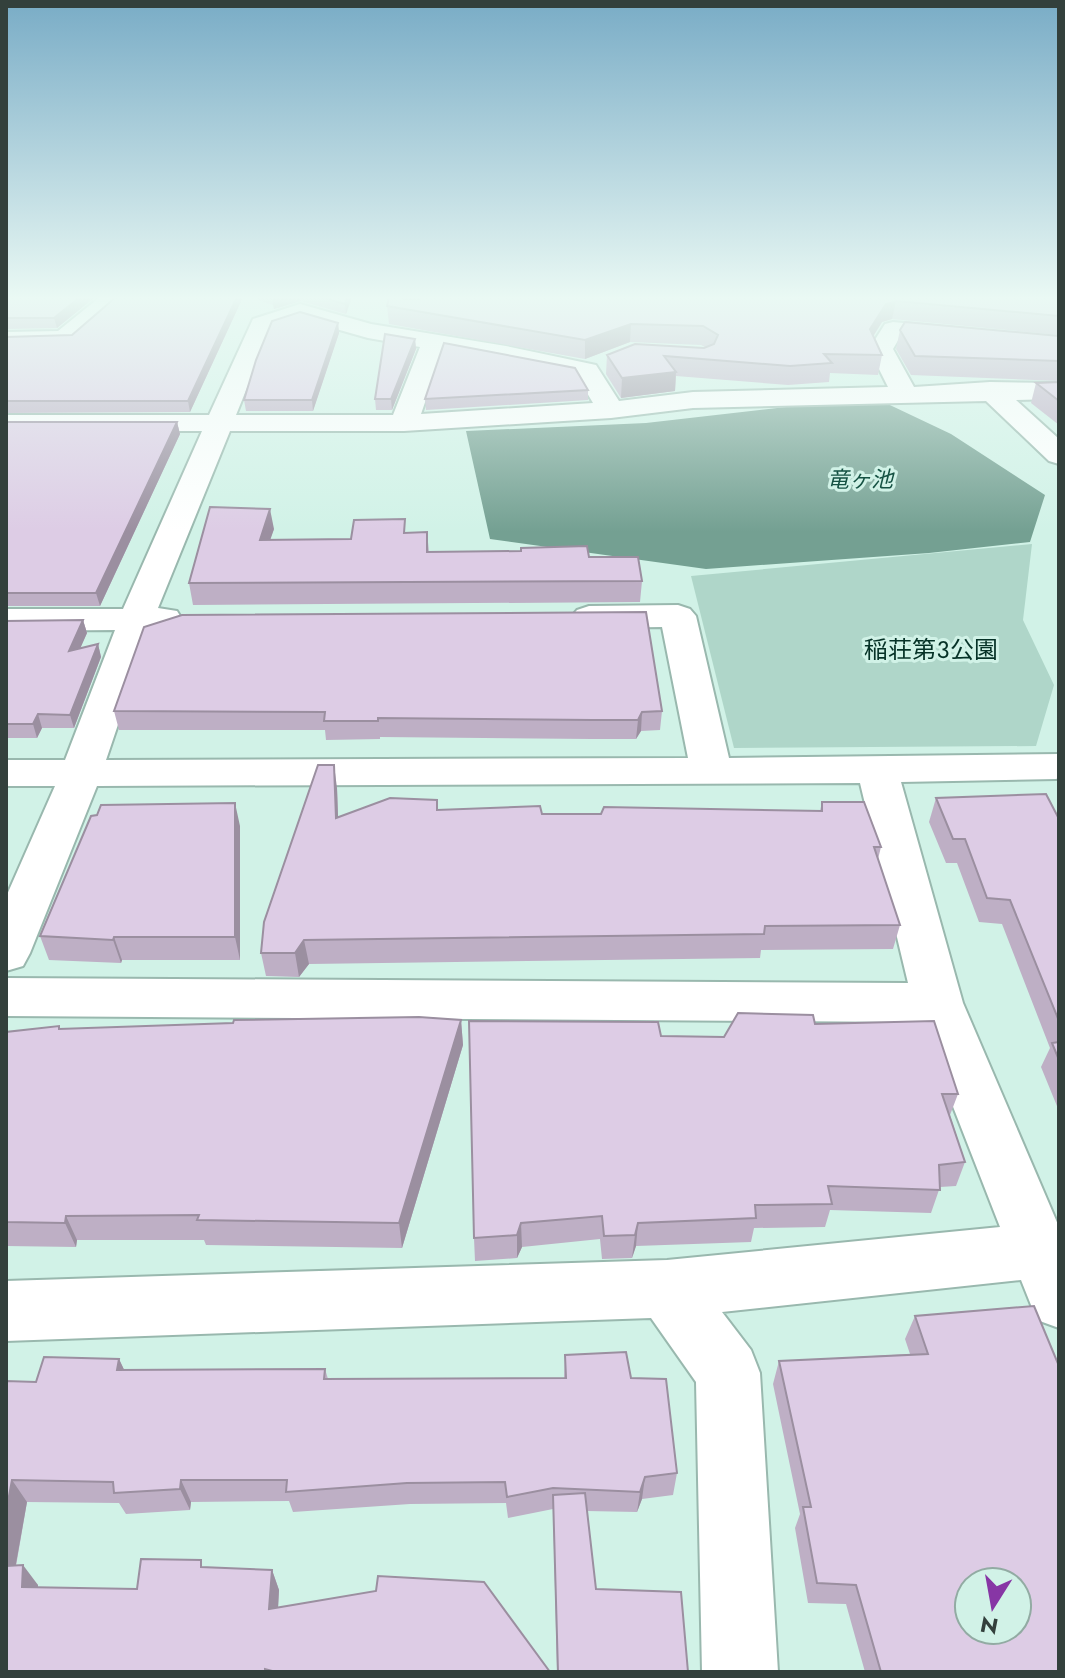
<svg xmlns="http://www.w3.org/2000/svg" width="1065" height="1678" viewBox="0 0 1065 1678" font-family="Jost,'Noto Sans JP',sans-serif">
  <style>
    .green { fill: #afd6c9 }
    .water { fill: #74a092 }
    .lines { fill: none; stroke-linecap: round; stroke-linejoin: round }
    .street-casing { stroke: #99b8ae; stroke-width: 4 }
    .street { fill: #fff; fill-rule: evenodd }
    .wall { fill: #beafc5 }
    .shaded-wall { fill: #9b8fa0 }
    .building { fill: #ddcce5; stroke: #9b8fa0; stroke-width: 2; fill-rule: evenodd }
    .labels { text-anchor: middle; stroke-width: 6; stroke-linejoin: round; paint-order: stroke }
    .far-water-label { font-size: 22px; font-style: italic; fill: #155243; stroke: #d1f2e7 }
    .park-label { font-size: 24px; fill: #063227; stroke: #d1f2e7 }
  </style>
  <rect width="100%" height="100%" fill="#d1f2e7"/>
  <path class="green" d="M1032,544L1023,620L1054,685L1036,746L734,748L691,576Z"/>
  <path class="water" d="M873,397L951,434L1045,495L1030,542L929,553L706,569L490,539L466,431L646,423Z"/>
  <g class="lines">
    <defs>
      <path id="street" d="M100,297H125L73,343L6,346V332L58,331Z
        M300,304L371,324L506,346L596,365L619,401L693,392L888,387L869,349L885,324L893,322L1059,338V352L900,337L893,349L914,387L990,382L1059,383V399L1016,400L1059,439V464L1049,461L986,401L693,408L611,418L404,431H230L158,608L177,611L182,619L177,627L150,630L106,760L688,758L662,627L589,628L577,624L571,617L577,610L589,606L678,605L690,609L696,616L729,758L1059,754V778L1056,779L901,782L963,1003L1059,1227V1328L1037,1320L1021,1280L722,1312L751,1350L760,1373L778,1672H702L696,1382L651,1318L6,1341V1281L667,1260L1000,1227L920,1022L6,1016V978L908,983L860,783L97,786L30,953L23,966L6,971V897L55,786H6V760H65L115,630L6,631V609H123L202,431H6V415H209L253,319ZM301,319L368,338L420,347L393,415H236L271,328ZM443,350L577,376L593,403L421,414Z"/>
    </defs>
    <use href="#street" class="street-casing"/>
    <use href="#street" class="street"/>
  </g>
  <path class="wall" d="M6,297H95L57,328L6,329Z
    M243,297L190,412L6,413V337L72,335Z
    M250,297H352L346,314L301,301L274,309L273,305Z
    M1059,297V335L892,319L882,322L873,337L882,355L878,375L830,373L829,382L788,385L676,376L675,391L621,398L606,374L607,355L705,347L701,345L630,342L585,359L389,324L387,306L405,299Z
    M338,323L339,333L313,411H246L244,400Z
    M900,330L1059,336V381L911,375L896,349Z
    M415,339L416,349L392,410H376L375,399Z
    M1059,382V425L1031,403L1036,383Z
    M588,390V400L426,410L425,399Z
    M6,422H177L180,434L100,606H6Z
    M274,529L270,539H351L406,533L427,532L429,552L589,557L642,581L640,602L193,605L189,583Z
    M83,620L87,633L80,648L98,644L101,657L74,728H42L37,738H6V621Z
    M114,711H662L660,730L641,731L636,739H592L380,737V739L326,740L325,730H119Z
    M337,788L338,818L437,800L438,810L542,814L820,811L822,802L881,847L878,859L900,925L893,949L761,950L760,958L309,964L299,977L266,976L261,953Z
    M936,798L1059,819V1111L1041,1067L1050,1048L1002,924L979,922L957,863H946L929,822Z
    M240,826V960H122L121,963L49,960L40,936Z
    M461,1020L463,1045L402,1248L206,1245L204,1240H77L76,1247L6,1246V1032L60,1029Z
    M815,1024L958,1094L950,1115L965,1162L956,1186L940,1187L931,1213L830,1210L825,1227L754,1228L751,1242L636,1246L632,1258L602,1259L600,1239L522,1247L517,1258L475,1261L474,1238L661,1036L724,1037Z
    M915,1316L1059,1672H865L846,1604L808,1603L795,1528L800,1514L773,1384L779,1361L910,1354L905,1339Z
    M565,1355L631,1378L677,1473L673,1495L642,1499L637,1512L587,1511L596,1589L688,1672H557L553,1509L508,1518L506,1503L410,1504L293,1512L289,1501L191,1502L190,1510L126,1514L119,1503L27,1502L16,1566L38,1585V1587L137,1589L204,1567L272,1570L279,1590L278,1607L550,1672H6V1381L36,1382L119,1359L124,1370L325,1369L328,1379L564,1378Z"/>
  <path class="shaded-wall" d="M80,297H95L57,328L54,318Z
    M237,297H243L190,412L188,401Z
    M279,297H300L301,301L274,309L272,299Z
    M347,297H352L346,314L345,304Z
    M896,301L892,319L882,322L866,347L870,329L886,304Z
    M338,323L339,333L313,411L312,400Z
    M631,324L630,342L585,359V340Z
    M415,339L416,349L392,410L391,399Z
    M676,372L675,391L621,398L622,378Z
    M177,422L180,434L100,606L96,593Z
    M270,509L274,529L263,561L260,540Z
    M83,620L87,633L73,665L69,651Z
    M98,644L101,657L74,728L70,715Z
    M642,712L641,731L636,739L638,720Z
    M38,714L42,728L37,738L33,724Z
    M334,765L337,788L339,842L336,818Z
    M235,803L240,826V960L235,937Z
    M114,937L122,960L121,963L113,940Z
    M304,940L309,964L299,977L295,953Z
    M461,1020L463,1045L402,1248L399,1223Z
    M66,1216L77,1240L76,1247L65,1223Z
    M521,1223L522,1247L517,1258V1235Z
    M638,1223L636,1246L632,1258L635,1235Z
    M119,1359L130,1382L117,1370Z
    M645,1477L642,1499L637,1512L640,1492Z
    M12,1480L27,1502L12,1586L6,1578V1512Z
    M181,1480L191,1502L190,1510L180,1489Z
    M23,1565L38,1585V1606L22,1587Z
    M272,1570L279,1590L277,1628L269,1609Z"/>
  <path class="building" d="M6,297H80L54,318H6Z
    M116,297H237L188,401H6V337L72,335Z
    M321,297H347L345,304Z
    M389,297H402L404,299H420L421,297H1059V316L896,301L886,304L870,329L882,355L824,354L832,363L790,366L664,356L676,372L622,378L607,355L635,344L704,348L714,344L718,335L703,326L631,324L585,340L387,306Z
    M300,312L338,323L312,400H244L256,360L272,321Z
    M905,322L1059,336V361L915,356L900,330Z
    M385,334L415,339L391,399H375Z
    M444,343L575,368L588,390L425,399Z
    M1059,382V401L1036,383Z
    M6,422H177L96,593H6Z
    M210,507L270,509L260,540L351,539L354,520L405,519L404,533L427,532V552L521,551V548L587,546L589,557H638L642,581L189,583Z
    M646,612L662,711L642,712L638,720H593L378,718V721H324L325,712L114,711L144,627L182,615Z
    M83,620L69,651L98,644L70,715L38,714L33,724H6V621Z
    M318,765H334L336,818L390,798L437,800V810L540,806L542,814H601L604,807L822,811V802H864L881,847H874L900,925L765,926L764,934L304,940L295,953H261L264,922Z
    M1046,794L1059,819V1021L1010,900L987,898L965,839H953L936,798Z
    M235,803V937H114L113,940L40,936L91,816L97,815L101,805Z
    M738,1013L813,1015L815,1024L934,1021L958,1094H942L965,1162L939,1165L940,1190L828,1186L832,1204L755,1205L756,1218L638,1223L635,1235L604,1236L602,1216L521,1223L517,1235L474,1238L469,1021L658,1022L661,1036L724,1037Z
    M419,1017L461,1020L399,1223L197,1220L199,1215L66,1216L65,1223L6,1222V1032L59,1026V1029L233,1023L234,1020Z
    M1059,1042V1060L1052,1043Z
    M1034,1306L1059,1366V1672H881L856,1585L817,1583L803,1507H811L779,1361L928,1354L915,1316ZM969,1582H1017V1630H969Z
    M626,1352L631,1378L666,1379L677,1473L645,1477L640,1492L553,1488L507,1497L505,1482L407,1483L286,1492L287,1480H181L180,1489L114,1493L113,1482L12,1480L6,1512V1381L36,1382L44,1357L119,1359L117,1370L325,1369L324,1379L566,1378L565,1355Z
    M585,1493L596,1589L681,1592L688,1672H558L553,1495Z
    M141,1559L201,1560V1567L272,1570L269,1609L376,1591L378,1576L484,1582L550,1672H276L265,1669V1672H6V1566L23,1565L22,1587L137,1589Z"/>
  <linearGradient id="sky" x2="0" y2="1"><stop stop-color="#79acc6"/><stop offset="0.56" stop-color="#eaf9f4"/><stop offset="1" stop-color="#eaf9f4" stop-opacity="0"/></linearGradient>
  <rect width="1065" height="532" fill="url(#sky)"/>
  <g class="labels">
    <g class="far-water-label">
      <text x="860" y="487">竜ヶ池</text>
    </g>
    <g class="park-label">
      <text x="931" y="658">稲荘第３公園</text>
    </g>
  </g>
  <rect width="1065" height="1678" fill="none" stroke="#33403c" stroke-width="16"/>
  <g transform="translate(993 1606) rotate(191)"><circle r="38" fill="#d1f2e7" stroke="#92aba3" stroke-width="2"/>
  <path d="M0-6L14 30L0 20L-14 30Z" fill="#8736a5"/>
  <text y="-12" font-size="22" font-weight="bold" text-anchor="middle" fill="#33403c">N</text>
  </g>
</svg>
